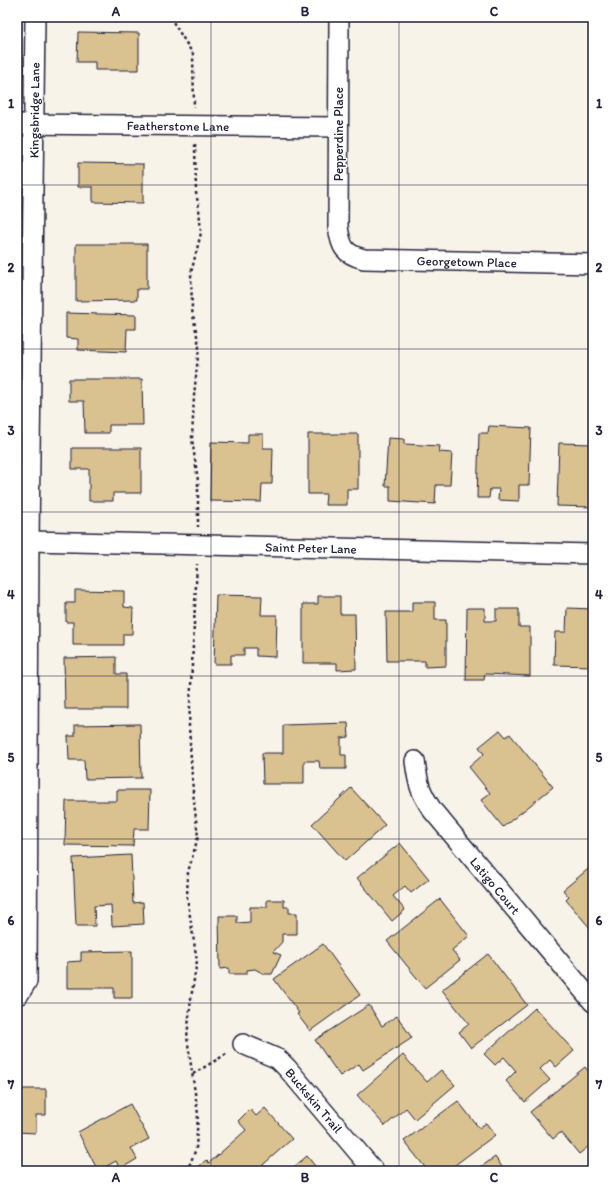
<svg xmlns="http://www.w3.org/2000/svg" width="610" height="1188" viewBox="0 0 610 1188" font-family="Itim,sans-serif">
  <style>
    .building { fill: #dac190; stroke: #22223b }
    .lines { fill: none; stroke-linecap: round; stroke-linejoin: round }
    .minor-casing { stroke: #22223b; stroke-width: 22 }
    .path { stroke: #22223b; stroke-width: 2.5; stroke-dasharray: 3 3; stroke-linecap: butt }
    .minor { stroke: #fff; stroke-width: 19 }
    .grid { fill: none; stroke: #22223b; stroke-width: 1; stroke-opacity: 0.55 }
    .labels { text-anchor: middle; stroke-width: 3; stroke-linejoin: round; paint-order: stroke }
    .street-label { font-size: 13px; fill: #22223b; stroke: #fff }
    .neatline { fill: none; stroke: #22223b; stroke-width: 1.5 }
    .grid-label { font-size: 13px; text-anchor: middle; font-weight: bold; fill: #22223b }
  </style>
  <rect width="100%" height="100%" fill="#f8f3e9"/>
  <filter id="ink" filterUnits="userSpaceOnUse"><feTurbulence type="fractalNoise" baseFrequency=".025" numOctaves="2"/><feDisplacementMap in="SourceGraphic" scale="8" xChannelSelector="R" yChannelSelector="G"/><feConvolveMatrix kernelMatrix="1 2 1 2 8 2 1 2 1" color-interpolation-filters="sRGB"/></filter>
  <g filter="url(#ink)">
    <path class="building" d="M78,32L139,33V70H95V62H77Z
      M78,163L143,164V203L93,202V187H78Z
      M76,244H147V289H137V300L76,301Z
      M66,313L136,315V329H127L126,352L78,350V339L66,338Z
      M69,379H142L143,425H109V433H85L84,401H69Z
      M489,426L531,428L529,485H519V501L498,500L499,489H490L489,498H477L479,433H488Z
      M248,434H263V448H273L272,484H262L261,502L210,501L211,442L248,443Z
      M308,434H358V489H347V505H325L326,494H308Z
      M388,438L404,439V444L440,446L439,452L452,453L450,485H436L435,504L390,501V486H385Z
      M559,443L593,444V507L557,506Z
      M72,448H141V493H113V501H89V469H72Z
      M75,590L124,591V607L133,608L132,634H123V645H73V622H66V603H75Z
      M216,595L262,596L261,615H277L276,657L256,656V648H244V655H231V664H214Z
      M318,596H340V614H355L356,669L337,670V663H303V604H318Z
      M412,602H435V620H446V666L425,667V661H387L386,612H412Z
      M467,608H485V621H496V609H519V627H530V676L485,674L484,680H466Z
      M567,608L593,609V666L554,665L555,632H566Z
      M116,657V674H126V709H65L64,658Z
      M348,723L349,737L341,738V755H346V769H320L319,761H304V784H263L262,753H283V725Z
      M140,724L141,778L85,779L84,760H69L68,736H75V725Z
      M500,730L506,737L510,734L553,787L503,827L481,800L490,793L469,767L484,754L479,747Z
      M351,788L385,825L345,861L312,824Z
      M117,790H150L149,829H134L133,846L65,845L66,801H117Z
      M400,843L429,879L411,893L405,886L393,896L405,910L392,921L357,878Z
      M131,855L133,903L143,902L144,924L112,926L111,905L94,906L95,926H76L73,858Z
      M593,865V926L590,928L566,900L569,897L563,890Z
      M440,899L469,936L452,950L460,960L425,988L387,941Z
      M267,900H284V907H289V913H297V934H282V942L273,952L281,955L272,974H264L255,969L247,970V974H229V968L220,969L219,916H237V923L250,922V907H267Z
      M323,944L360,995L310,1031L297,1014L299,1013L274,979Z
      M132,951V998H114V988H67V962L81,961V952Z
      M488,954L527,1005L471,1048L459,1032L469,1024L442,990Z
      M369,1005L382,1026L397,1016L412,1038L363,1070L359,1064L340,1076L315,1040Z
      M535,1008L574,1051L556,1067L550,1060L540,1069L550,1080L525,1102L506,1081L516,1071L504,1057L495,1065L484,1054Z
      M403,1055L427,1082L441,1070L455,1085L415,1119L406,1108L385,1126L357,1095Z
      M585,1067L593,1077V1143L579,1154L561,1132L553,1139L530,1112Z
      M17,1089H46V1115H36V1133L17,1132Z
      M458,1101L479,1128L486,1123L495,1135L447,1171H428L404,1141Z
      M130,1104L149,1139L131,1148L137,1159L120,1169L116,1161L98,1171L78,1132Z
      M265,1108L292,1139L256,1171H194L206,1160L209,1163L246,1130L238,1121L250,1109L256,1116Z
      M307,1156L319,1171H289Z
      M495,1157L505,1171H475Z
      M526,1166L530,1171H519Z"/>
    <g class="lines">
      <defs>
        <g id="minor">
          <path id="s1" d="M339,17L338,227C341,247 344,254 364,259L593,264"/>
          <path id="s2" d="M17,124L338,127"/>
          <path id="s3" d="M29,541L593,554"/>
          <path id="s4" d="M415,761C418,784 420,792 433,811L593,1002"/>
          <path id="s5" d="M17,994H19L27,981L29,541L35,17"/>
          <path id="s6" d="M243,1044L278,1059L287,1068L374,1171"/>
        </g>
      </defs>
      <use href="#minor" class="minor-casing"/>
      <path class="path" d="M170,17L193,54L194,107
        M195,144L196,193L199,208L201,233L191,273L192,310L199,346L194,396L192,439L198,481V527
        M193,1074L228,1053
        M187,1171L196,1149L198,1114L187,1037L191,998L197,961L187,897L188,872L198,837L193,792L189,726L197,564"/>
      <use href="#minor" class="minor"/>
    </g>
  </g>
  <path class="grid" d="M211,17V1171M399,17V1171M17,185H593M17,349H593M17,512H593M17,676H593M17,839H593M17,1003H593"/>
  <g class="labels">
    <g class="street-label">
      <text dy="5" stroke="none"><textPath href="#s5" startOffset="888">Kingsbridge Lane</textPath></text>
      <text dy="5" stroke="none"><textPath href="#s2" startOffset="161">Featherstone Lane</textPath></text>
      <text transform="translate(338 134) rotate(-90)" y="5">Pepperdine Place</text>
      <text dy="5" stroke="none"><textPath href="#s1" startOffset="358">Georgetown Place</textPath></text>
      <text dy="5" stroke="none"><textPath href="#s3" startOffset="282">Saint Peter Lane</textPath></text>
      <text dy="5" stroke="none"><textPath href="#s4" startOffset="151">Latigo Court</textPath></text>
      <text dy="5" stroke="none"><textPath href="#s6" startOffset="93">Buckskin Trail</textPath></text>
    </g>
  </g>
  <rect width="610" height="1188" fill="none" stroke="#fff" stroke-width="44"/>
  <rect x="22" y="22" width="566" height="1144" class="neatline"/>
  <g class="grid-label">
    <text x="116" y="16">A</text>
    <text x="305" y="16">B</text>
    <text x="494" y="16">C</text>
    <text x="11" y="108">1</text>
    <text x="599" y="108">1</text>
    <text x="11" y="272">2</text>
    <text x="599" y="272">2</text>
    <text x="11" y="435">3</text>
    <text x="599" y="435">3</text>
    <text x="11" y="599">4</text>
    <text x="599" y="599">4</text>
    <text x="11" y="762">5</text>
    <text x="599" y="762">5</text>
    <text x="11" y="925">6</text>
    <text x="599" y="925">6</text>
    <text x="11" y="1089">7</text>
    <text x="599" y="1089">7</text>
    <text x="116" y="1182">A</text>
    <text x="305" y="1182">B</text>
    <text x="494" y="1182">C</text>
  </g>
</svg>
